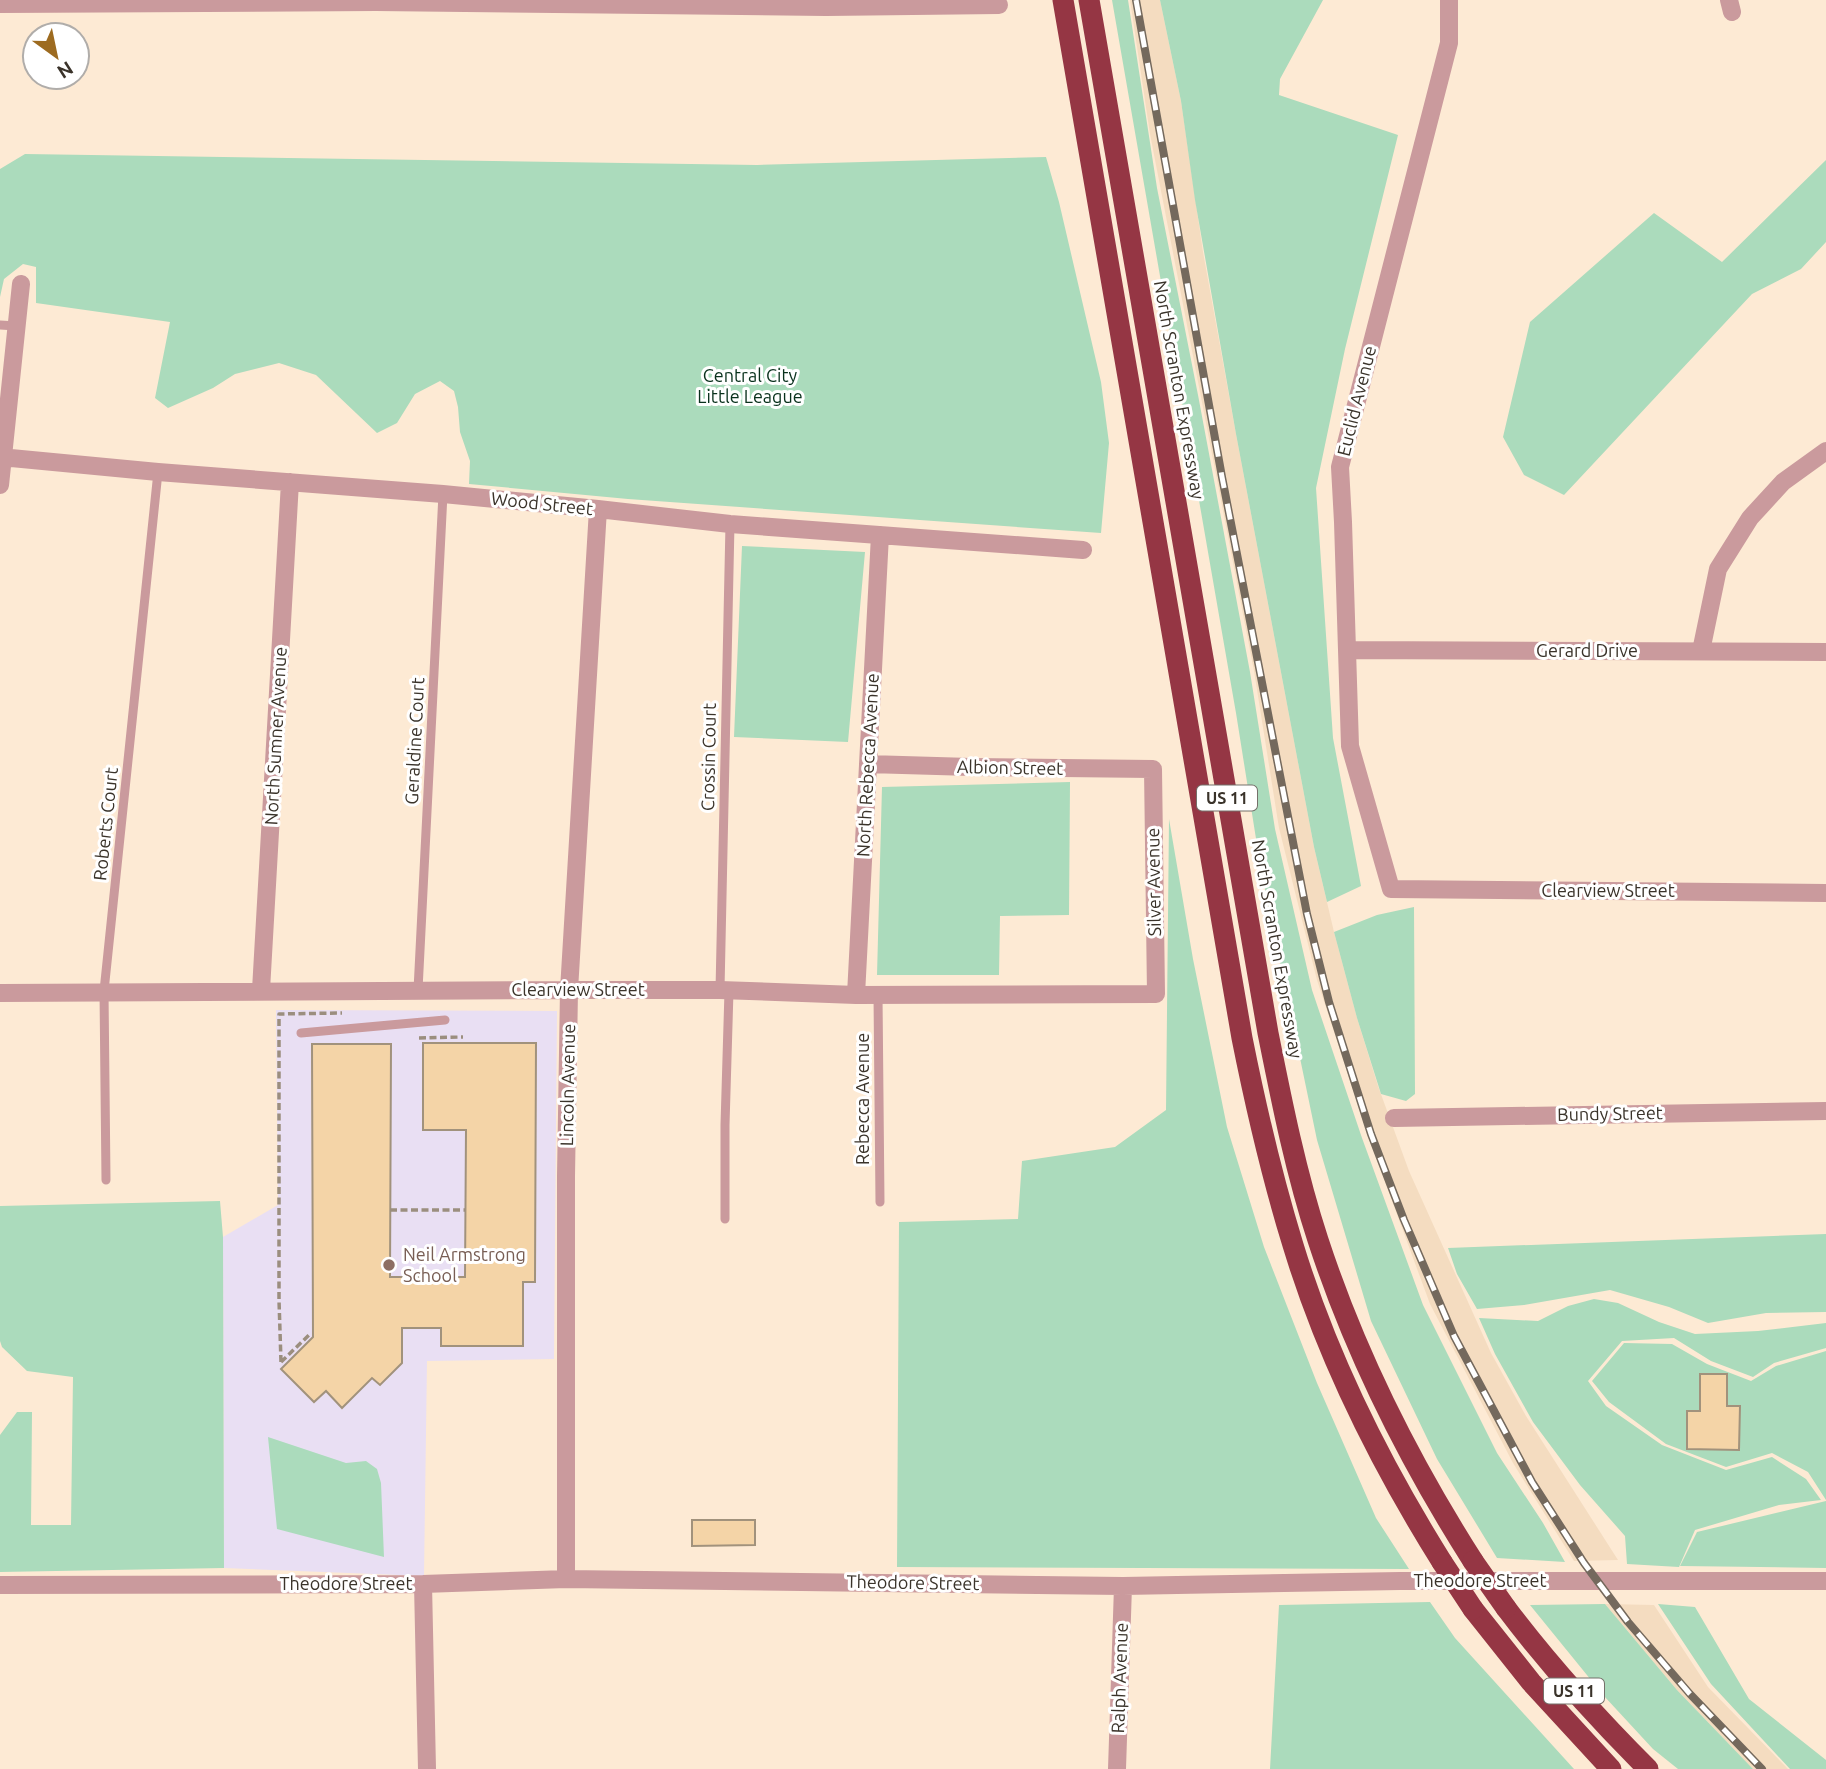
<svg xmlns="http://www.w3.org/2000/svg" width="1826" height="1769" viewBox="0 0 1826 1769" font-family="Ubuntu,sans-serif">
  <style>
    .built { fill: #f4dcc0 }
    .education { fill: #e9dff3 }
    .green { fill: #abdbbc }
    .building { fill: #f4d4a7; stroke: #a1927c; stroke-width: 2 }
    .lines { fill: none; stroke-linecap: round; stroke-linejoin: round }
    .path { stroke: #9b8e7e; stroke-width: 3.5; stroke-dasharray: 7 3.5; stroke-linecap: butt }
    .service { stroke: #ca9a9d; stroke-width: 9 }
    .minor { stroke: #ca9a9d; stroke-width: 18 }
    .motorway { stroke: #953644; stroke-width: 21 }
    .rail-casing { stroke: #74695d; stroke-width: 8 }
    .rail { stroke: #fff; stroke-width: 5; stroke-dasharray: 16; stroke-linecap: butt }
    .motorway-bridge { stroke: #953644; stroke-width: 21 }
    .education-dot { fill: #8d6e63; stroke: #fff; stroke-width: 2.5 }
    .labels { text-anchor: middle; stroke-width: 6; stroke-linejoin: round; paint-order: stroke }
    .shield { fill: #fff; stroke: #75706a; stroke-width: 2 }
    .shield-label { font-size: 16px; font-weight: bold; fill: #3a332a }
    .park-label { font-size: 18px; fill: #09311c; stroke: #fff }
    .street-label { font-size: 18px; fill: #3a332a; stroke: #fff }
    .education-label { font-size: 18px; fill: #785e54; stroke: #fff; text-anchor: start }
  </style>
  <rect width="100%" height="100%" fill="#fdead4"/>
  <path class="built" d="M1130,0H1160L1181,101L1203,252L1236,434L1314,847L1334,932L1357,1018L1378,1086L1409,1171L1491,1353L1526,1416L1618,1560L1574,1561L1513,1463L1430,1304L1370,1141L1317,980L1279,828L1254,671L1150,134Z
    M1605,1604L1654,1605L1708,1687L1788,1769H1753L1677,1690Z"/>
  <path class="education" d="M276,1010L557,1011L554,1359L427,1361L424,1576L224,1568L223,1237L278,1205Z"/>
  <path class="green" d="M1112,0H1128L1157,188L1198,395L1250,672L1275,829L1312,990L1362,1138L1423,1305L1497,1453L1543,1523L1565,1562L1497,1558L1437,1459L1371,1321L1317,1140L1261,870L1236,713Z
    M1160,0H1323L1280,79L1279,95L1398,135L1345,349L1316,488L1333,738L1361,886L1327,902L1314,847L1236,434L1195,200L1181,101Z
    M25,154L757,165L1046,157L1059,202L1101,382L1109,443L1101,533L628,499L469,484L470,461L460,432L458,407L454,391L440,381L415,394L397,423L377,433L316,375L279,363L235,374L213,388L168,408L155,398L170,322L36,303V267L23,264L4,279L0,297V169Z
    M1826,160V242L1801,269L1752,294L1564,495L1524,475L1503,437L1530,322L1654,213L1722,262Z
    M742,546L865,552L848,742L734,737Z
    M1070,782L1069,915L1000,916L999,975H877L882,787Z
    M1169,819L1193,959L1227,1127L1264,1247L1317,1383L1376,1518L1409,1569L897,1567L899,1222L1018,1219L1022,1161L1115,1147L1166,1110Z
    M1414,907L1415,1094L1406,1101L1381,1094L1357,1018L1334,932L1377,915Z
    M220,1201L223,1237L224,1568L0,1572V1435L17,1412H32L31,1525H71L73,1377L27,1371L2,1347L0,1341V1206Z
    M1826,1234V1312L1766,1313L1708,1323L1669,1307L1610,1290L1524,1305L1477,1309L1457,1274L1448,1248Z
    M1594,1299L1618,1303L1659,1322L1695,1334L1758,1331L1826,1323V1348L1774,1363L1753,1377L1711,1361L1674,1338L1622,1341L1588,1381L1606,1406L1662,1445L1726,1470L1772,1457L1806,1479L1821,1500L1779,1505L1695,1530L1679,1567L1627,1564L1625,1536L1580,1485L1533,1422L1495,1354L1479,1318L1538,1321L1568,1306Z
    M1624,1343L1672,1344L1707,1364L1751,1381L1776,1366L1826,1351V1500L1808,1472L1772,1453L1726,1467L1666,1444L1609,1402L1592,1381Z
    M268,1437L346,1463L366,1461L377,1469L381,1483L384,1557L277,1529Z
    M1826,1501V1568L1680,1566L1697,1532Z
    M1430,1602L1455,1638L1574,1769H1270L1279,1605Z
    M1605,1604L1677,1690L1753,1769H1678L1653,1749L1604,1696L1530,1605Z
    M1658,1604L1695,1607L1749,1699L1826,1760V1769H1790L1711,1684Z"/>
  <path class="building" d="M423,1043H536L535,1282H523V1346H441V1328H402V1363L380,1385L372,1378L342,1408L326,1391L314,1402L281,1369L313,1337L312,1044H391L390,1277H465L466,1130H423Z
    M1700,1374H1727V1406H1740L1739,1450L1687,1449V1411H1700Z
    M692,1520H755V1545L692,1546Z"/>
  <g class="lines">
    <path class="path" d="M419,1038L463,1037
      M390,1210H465
      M281,1362L279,1300V1014L342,1013
      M281,1362L309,1335"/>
    <path class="service" d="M0,325L16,326
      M418,990L443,494
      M720,990L730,524
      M878,995L880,1202
      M301,1033L445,1020
      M106,1180L104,991L158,472
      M725,1219V1125L729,991"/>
    <path class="minor" d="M1449,0V43L1340,467L1343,522L1350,746L1391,889L1826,893
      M1729,0L1732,12
      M0,4L376,2L826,7L999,5
      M0,457L158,472L443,494L598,509L730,524L1083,550
      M0,485L21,284
      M1347,650L1826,652
      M1701,651L1718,569L1750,518L1783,482L1826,451
      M261,990L290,482
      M0,993L569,990H720L856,995L1156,994L1153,769L971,767L868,764
      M856,995L880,535
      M1394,1118L1826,1111
      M566,1579V1176L569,990L598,509
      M423,1584L427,1769
      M0,1585L423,1584L566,1579L1123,1586L1400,1581H1826
      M1117,1769L1123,1586"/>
    <path class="motorway" d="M1063,0L1242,1038C1256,1108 1272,1177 1293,1245C1327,1357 1380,1463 1442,1562
      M1089,0L1268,1033C1282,1103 1296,1173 1318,1240C1356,1356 1408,1459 1473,1561
      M1506,1608C1549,1665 1597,1718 1648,1769
      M1473,1609L1531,1682L1611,1769"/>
    <defs>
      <path id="rail" d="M1136,0L1222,477L1307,914L1329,1002L1371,1134L1404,1220L1454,1336L1532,1482L1584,1563L1628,1622L1690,1694L1762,1769"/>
    </defs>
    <use href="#rail" class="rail-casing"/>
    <use href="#rail" class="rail"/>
    <path class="motorway-bridge" d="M1473,1561L1506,1608
      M1442,1562L1473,1609"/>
  </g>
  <circle class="education-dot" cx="389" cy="1265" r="7"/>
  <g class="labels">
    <g class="shield">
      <rect x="1197" y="785.5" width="60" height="25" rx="5"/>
      <rect x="1544" y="1678.5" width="60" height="25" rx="5"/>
    </g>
    <g class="shield-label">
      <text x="1227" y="804">US 11</text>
      <text x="1574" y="1697">US 11</text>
    </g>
    <g class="park-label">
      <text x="750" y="382">Central City<tspan x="750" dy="21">Little League</tspan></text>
    </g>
    <g class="street-label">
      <text transform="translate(1179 390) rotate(80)" y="6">North Scranton Expressway</text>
      <text transform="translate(1357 401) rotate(-76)" y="6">Euclid Avenue</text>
      <text transform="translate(542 504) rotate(6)" y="6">Wood Street</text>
      <text x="1587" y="657">Gerard Drive</text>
      <text transform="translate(276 736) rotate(-87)" y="6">North Sumner Avenue</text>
      <text transform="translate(415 741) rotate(-87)" y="6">Geraldine Court</text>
      <text transform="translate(709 757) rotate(-89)" y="6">Crossin Court</text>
      <text transform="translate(868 765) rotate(-87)" y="6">North Rebecca Avenue</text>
      <text transform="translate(1010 768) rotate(1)" y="6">Albion Street</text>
      <text transform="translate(106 824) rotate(-84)" y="6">Roberts Court</text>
      <text transform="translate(1154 882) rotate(-91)" y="6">Silver Avenue</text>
      <text x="1608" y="897">Clearview Street</text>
      <text transform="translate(1277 949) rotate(80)" y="6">North Scranton Expressway</text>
      <text x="578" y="996">Clearview Street</text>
      <text transform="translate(568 1085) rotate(-89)" y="6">Lincoln Avenue</text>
      <text transform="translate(863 1099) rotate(-90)" y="6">Rebecca Avenue</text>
      <text transform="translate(1610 1114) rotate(-1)" y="6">Bundy Street</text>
      <text x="1480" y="1587">Theodore Street</text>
      <text transform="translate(913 1583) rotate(1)" y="6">Theodore Street</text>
      <text x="346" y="1590">Theodore Street</text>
      <text transform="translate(1120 1678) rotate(-88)" y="6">Ralph Avenue</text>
    </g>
    <g class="education-label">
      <text x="403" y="1261">Neil Armstrong<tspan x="403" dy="21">School</tspan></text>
    </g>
  </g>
  <g transform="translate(56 56) rotate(147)"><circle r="33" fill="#ffffff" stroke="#b0adaa" stroke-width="2"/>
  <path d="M0-5L12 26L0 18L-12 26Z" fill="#9d6b20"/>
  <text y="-10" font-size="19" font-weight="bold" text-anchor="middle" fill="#3a332a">N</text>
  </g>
</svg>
